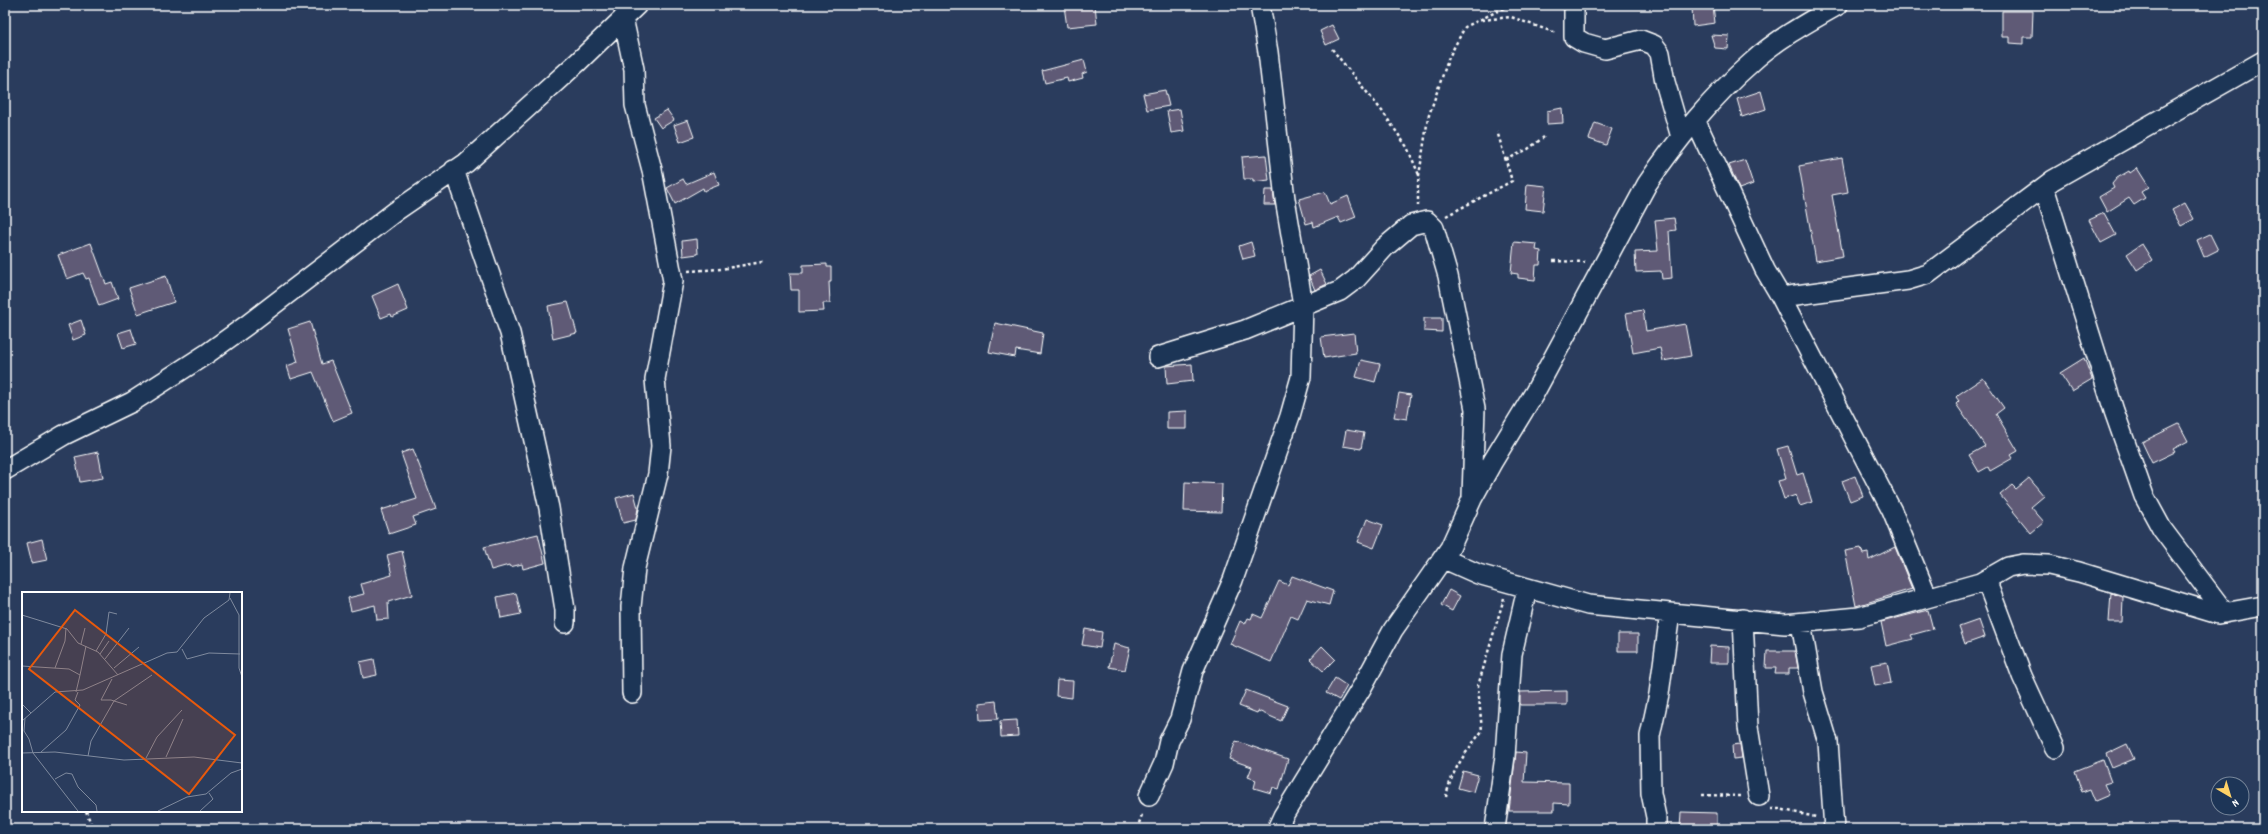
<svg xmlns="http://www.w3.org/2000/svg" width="2268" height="834" viewBox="0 0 2268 834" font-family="Dekko,sans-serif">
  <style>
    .building { fill: #5e5a76; stroke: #fff }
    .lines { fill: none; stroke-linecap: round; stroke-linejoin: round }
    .street-casing { stroke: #fff; stroke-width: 22 }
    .path { stroke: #fff; stroke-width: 2.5; stroke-dasharray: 3 3; stroke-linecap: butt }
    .street { stroke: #1d3557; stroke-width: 19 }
    .inset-road { fill: none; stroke: #7f8a9e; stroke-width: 1 }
    .view { fill: #e8590c; fill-opacity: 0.15; stroke: #e8590c; stroke-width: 2 }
    .inset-edge { fill: none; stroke: #fff; stroke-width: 2 }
  </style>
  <rect width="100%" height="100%" fill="#2a3c5d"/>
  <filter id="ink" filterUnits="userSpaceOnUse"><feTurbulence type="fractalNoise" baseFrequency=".025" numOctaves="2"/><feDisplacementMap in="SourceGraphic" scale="8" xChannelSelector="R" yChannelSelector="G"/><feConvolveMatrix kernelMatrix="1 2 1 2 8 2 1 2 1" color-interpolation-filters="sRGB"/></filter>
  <g filter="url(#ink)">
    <path class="building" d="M1075,5H1095L1097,24L1067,27L1064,6Z
      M1713,5L1715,23L1693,26L1692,6Z
      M2002,11H2033L2032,37H2023V44L2010,43V37H2002Z
      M1332,25L1339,39L1326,45L1320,31Z
      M1711,35L1729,36L1728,49L1715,48Z
      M1084,60L1087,72L1082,74L1083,78L1068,82L1067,78L1045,83L1042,71Z
      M1165,90L1169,106L1147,110L1143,94Z
      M1761,91L1766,109L1742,117L1737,99Z
      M1562,108L1563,123L1547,124V111Z
      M1180,109L1184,131L1171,133L1167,111Z
      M667,110L674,120L661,128L654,118Z
      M688,120L694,137L680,142L674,125Z
      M1595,123L1612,129L1606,145L1589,139Z
      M1266,155L1269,180L1253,182V179H1244L1242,157Z
      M1842,158L1848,192L1832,195L1843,256L1816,261L1799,166Z
      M1745,160L1753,184L1739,189L1729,165Z
      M2137,168L2149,187L2141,192L2145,198L2134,205L2129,198L2107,212L2099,197L2114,188L2112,184L2117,178L2129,171L2130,173Z
      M714,172L719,185L704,191L703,188L675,204L667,188L683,179L686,184Z
      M1527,184L1546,186L1543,211L1525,209Z
      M1265,190H1273L1275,205H1264Z
      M1325,192L1330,204L1348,196L1356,217L1341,223L1338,217L1314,227L1313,222L1306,224L1299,199Z
      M2185,203L2194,219L2181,226L2172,210Z
      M2104,213L2116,235L2101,243L2089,220Z
      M1674,218L1676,230L1669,231L1672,278L1662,279L1661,271L1636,272L1635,252L1658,251L1655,220Z
      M2210,234L2218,250L2204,257L2197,240Z
      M697,239L698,254L683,256L682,241Z
      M1251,242L1255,256L1243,259L1239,246Z
      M1514,242L1537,244L1536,250L1541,251L1540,265H1536L1535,280L1518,278V274L1511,273Z
      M91,243L106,284L112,282L118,299L99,306L89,278L86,279L83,273L67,279L58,255Z
      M2142,244L2152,260L2137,270L2127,254Z
      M827,264V267H831V282H829L830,303H823L824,311L799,312V290H791L790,273H803V265Z
      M1320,270L1327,284L1315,290L1309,276Z
      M166,276L174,302L138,314L129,288Z
      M398,284L408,310L392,317L391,314L381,318L372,296Z
      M568,302L577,333L553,339L548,306Z
      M1643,310L1646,331L1685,324L1691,356L1663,361L1660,348L1633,353L1626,313Z
      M1424,318H1442V332L1424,331Z
      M81,320L86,335L73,340L68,325Z
      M310,322L322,364L331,361L352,413L333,421L313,372L291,379L287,366L298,362L288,329Z
      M995,323L1043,333L1040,354L1016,350L1015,357L989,352Z
      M131,329L136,344L123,348L118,333Z
      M1354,333L1356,353L1324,358L1321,337Z
      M2084,358L2092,379L2072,391L2060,373Z
      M1361,360L1380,364L1375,382L1356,377Z
      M1192,364L1193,381L1167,384L1166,366Z
      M1983,378L2004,408L1996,414L2018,451L2011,455L2013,458L1990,471L1988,467L1979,472L1969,455L1985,446L1956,404L1959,401L1956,397L1959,394Z
      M1399,393L1411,395L1407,419L1394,417Z
      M1187,411V429H1167V412Z
      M2179,424L2188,441L2173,449L2175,452L2152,463L2142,442Z
      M1346,430L1364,433L1361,449L1343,446Z
      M1788,446L1797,475L1803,473L1812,502L1800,506L1796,495L1784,499L1778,481L1786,479L1777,449Z
      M413,449L436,509L413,517L416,525L389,534L381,510L417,499L401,453Z
      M98,452L103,478L80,482L75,457Z
      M1855,476L1863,496L1850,501L1842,481Z
      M2029,478L2044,496L2031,507L2044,522L2031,533L2000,495L2012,485L2016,489Z
      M1185,482L1222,484L1221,512L1184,511Z
      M634,493L638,508L636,520L623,523L616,498Z
      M1367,519L1383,525L1374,548L1358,542Z
      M538,534L545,563L523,569L522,564L510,567L509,565L491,570L484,547Z
      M42,539L47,560L32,563L27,543Z
      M1895,547L1912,589L1856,606L1845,551L1861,548L1863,554L1868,553L1869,560Z
      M402,551L412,595L388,602L389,619L377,620L375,605L351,611L348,598L364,594L361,584L392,575L387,555Z
      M1292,576L1333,591L1329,605L1307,599L1298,619L1291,616L1271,662L1230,644L1240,621L1245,624L1248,618L1251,619L1253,614L1262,618L1279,581L1288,585Z
      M1449,590L1460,596L1452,611L1441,605Z
      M516,593L521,614L501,618L497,597Z
      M2111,593L2123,597L2122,622H2109Z
      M1928,610L1933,629L1911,635L1913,639L1886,646L1881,622Z
      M1979,620L1985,637L1965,644L1959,627Z
      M1085,629L1102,632L1100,648L1082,645Z
      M1618,634H1638V651H1618Z
      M1114,644L1130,648L1125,670L1109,667Z
      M1322,646L1335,659L1323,671L1310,659Z
      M1710,646L1729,647V663H1709Z
      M1767,651H1795L1798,668H1789V674H1775L1776,668H1766Z
      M374,659L377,675L363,678L360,662Z
      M1887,662L1891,683L1875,686L1871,665Z
      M1335,678L1347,686L1339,700L1326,693Z
      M1057,680L1073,681L1072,698L1056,696Z
      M1246,690L1288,706L1281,721L1258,711L1257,713L1239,706Z
      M1567,691V705H1520V692Z
      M996,701L998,719L980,720L979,703Z
      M1017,720L1018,736L1001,737L1000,721Z
      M1236,741L1288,759L1279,789L1273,787L1271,793L1254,788L1256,780L1248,777L1252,767L1229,759Z
      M1740,744L1742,758L1733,759L1732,745Z
      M2127,744L2134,759L2112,768L2106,754Z
      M1516,752L1526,753L1524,782L1569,783V804L1554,803V811H1509Z
      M2103,760L2111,782L2104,784L2109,795L2095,801L2090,789L2082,792L2075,771Z
      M1463,771L1478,775L1473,792L1458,788Z
      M1681,812L1717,813V829H1680Z"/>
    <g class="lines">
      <defs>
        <path id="street" d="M1574,5V37L1584,43L1605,49L1641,40L1654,45L1660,53L1665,82L1681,137
          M623,18L634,69L635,105L652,170L673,281L655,379L661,446L658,474L635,568L631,607L632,693
          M1696,122L1765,270L1781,297L1908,280L1928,274L2053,180L2263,61
          M454,170L510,333L549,508L565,610V623
          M2044,187L2114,411L2144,496L2162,529L2225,613
          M1781,297L1892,511L1927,596
          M1158,357L1245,330L1340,291L1356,279L1385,247L1411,225L1427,221L1434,228L1448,276L1475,409L1472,496
          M5,470L64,435L132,402L208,353L247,325L396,211L466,163L578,62L637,5
          M1442,558L1478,574L1588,605L1785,624L1859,617L1980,583L2008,567L2023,564L2049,565L2079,572L2218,614L2263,606
          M1989,578V588L2022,676L2055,748
          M1743,619L1748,727L1759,796
          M1801,623L1813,692L1828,742L1834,829
          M1149,796L1164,763L1169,741L1180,719L1193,671L1233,580L1290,416L1301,377L1303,305L1285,199L1268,52L1260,5
          M1277,829L1283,816L1362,687L1393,630L1450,548L1472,499L1493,461L1535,392L1647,184C1675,142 1714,95 1752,62C1777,39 1808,22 1838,5
          M1495,829L1505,756L1512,654L1527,589
          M1656,829V817L1651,793L1650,736L1659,694L1670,613"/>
      </defs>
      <use href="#street" class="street-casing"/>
      <path class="path" d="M1482,20L1511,17L1556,33
        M1332,49L1382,111L1407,147L1419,175
        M1506,160L1528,149L1544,137
        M1418,206V182L1428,118L1449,57L1465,27L1510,5
        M1446,216L1512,181L1497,131
        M1553,261L1585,262
        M688,271L721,269L763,262
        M1702,795L1742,796
        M1446,797C1451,771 1466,752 1482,731L1478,686L1504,598
        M1771,809H1779L1816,817
        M86,811L93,829
        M1137,829L1143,812"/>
      <use href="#street" class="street"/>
    </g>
  </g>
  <g transform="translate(22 592)">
    <rect width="220" height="220" fill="#2a3c5d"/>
    <path class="inset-road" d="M208,6L217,23V76L220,85M0,23L45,37L56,51L76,60L96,83M59,52L63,36M160,57L165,67L187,61L218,62M74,59L84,42L87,20L95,22M78,62L87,49M83,67L107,36M0,74L47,77L58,83L54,100M33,76L43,49L44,36M92,76L117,55M58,83L64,54M90,87L79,108H89L105,113M0,112L9,121M3,126L2,139L7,147L11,161L56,219M0,129L33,100L61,98L145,61L155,60L182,26L207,8L208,1M19,160L44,138L58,113L53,108L56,100M0,161L33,160L102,168L172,165L220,171M66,164L69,149L92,109L130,83M144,165L161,127M124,166L135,145L160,118M33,187L44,181L50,182L56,195L74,213L75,219M136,219L165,205L184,202L209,181L220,177M178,219L191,207L187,201"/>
    <path class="view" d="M53,18L213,143L167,202L7,77Z"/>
    <rect width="220" height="220" class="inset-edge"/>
  </g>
  <rect width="2268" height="834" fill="none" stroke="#1d3557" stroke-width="20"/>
  <rect x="10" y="10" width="2248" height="814" fill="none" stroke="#fff" stroke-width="1.5" filter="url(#ink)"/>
  <g transform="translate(2230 796) rotate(142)"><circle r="19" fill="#1d3557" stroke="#77869a"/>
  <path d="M0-3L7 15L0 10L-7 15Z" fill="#ffd166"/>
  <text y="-6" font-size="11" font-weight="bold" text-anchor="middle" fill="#ffffff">N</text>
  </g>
</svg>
